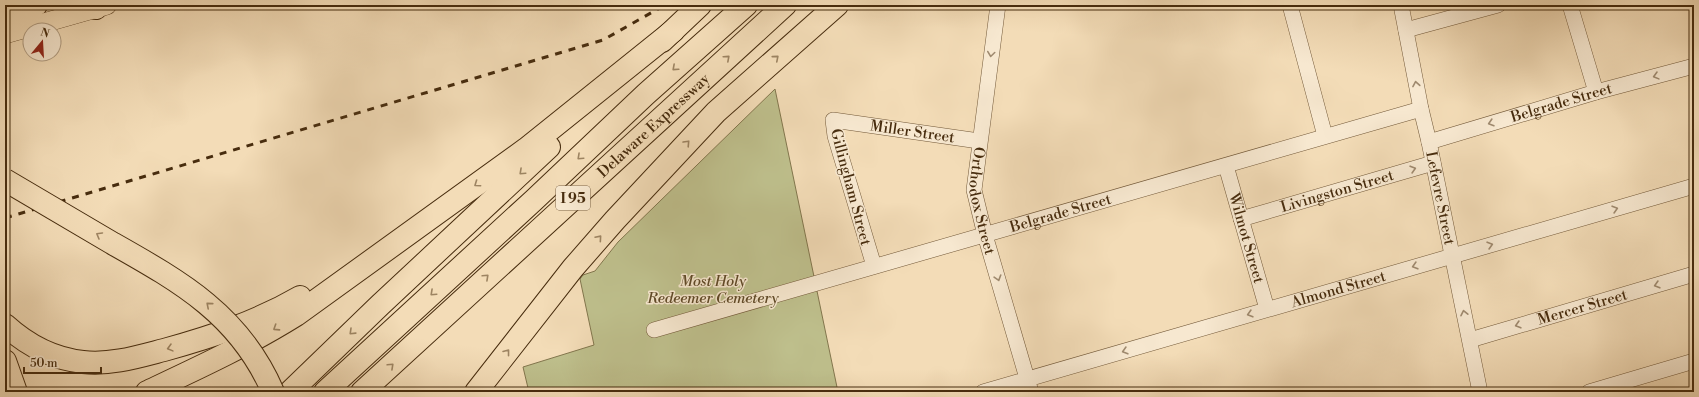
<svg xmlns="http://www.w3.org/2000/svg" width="1699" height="397" viewBox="0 0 1699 397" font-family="'Libre Bodoni',serif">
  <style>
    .green { fill: #bebf8c; stroke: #82764d }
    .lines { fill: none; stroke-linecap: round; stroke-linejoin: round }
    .minor-casing { stroke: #725838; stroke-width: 16 }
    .major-casing { stroke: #472c0e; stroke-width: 20 }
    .highway-casing { stroke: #472c0e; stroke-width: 24 }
    .minor { stroke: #f7e8d0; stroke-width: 15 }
    .major { stroke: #f3dcb7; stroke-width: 19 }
    .highway { stroke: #f3dcb7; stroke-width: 22 }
    .rail { stroke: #472c0e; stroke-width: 3; stroke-dasharray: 7 7; stroke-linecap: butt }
    .highway-bridge-casing { stroke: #472c0e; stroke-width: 24; stroke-linecap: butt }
    .highway-bridge { stroke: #f3dcb7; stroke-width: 22 }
    .oneway { stroke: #9f8a6f }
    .oneway2 { stroke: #9d8462 }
    .labels { text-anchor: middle; stroke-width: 3; stroke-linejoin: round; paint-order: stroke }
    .shield { fill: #f7e8d0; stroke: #7c6448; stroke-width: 1 }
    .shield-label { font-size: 14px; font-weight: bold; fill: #472c0e }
    .street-label { font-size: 15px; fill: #472c0e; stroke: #f7e8d0 }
    .park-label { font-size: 15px; font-style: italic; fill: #5f4927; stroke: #f7e8d0 }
  </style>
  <rect width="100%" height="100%" fill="#f3dcb7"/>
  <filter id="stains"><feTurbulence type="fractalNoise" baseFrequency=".005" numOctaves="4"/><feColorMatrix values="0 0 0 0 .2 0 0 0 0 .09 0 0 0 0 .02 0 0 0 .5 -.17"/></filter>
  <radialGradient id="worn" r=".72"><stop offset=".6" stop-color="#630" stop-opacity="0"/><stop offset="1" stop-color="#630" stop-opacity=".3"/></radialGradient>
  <path class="green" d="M775,89L838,392H515L528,388L523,367L594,345L580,279L583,275L595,271L618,242Z"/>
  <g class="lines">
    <defs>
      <g id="minor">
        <path id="s1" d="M998,5L974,190L985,235L1031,392"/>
        <path id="s2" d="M1401,5L1421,109L1429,142L1480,392"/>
        <path d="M1570,5L1596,92"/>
        <path d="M1291,9L1325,136"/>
        <path d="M1406,30L1498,5"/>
        <path id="s3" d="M1429,142L1596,92L1694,66"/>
        <path id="s4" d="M1226,166L1267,309"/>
        <path id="s5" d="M1241,219L1433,163"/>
        <path id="s6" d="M874,266L835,136L833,120L979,141"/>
        <path id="s7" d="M654,330L1421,109"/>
        <path id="s8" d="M1470,340L1694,274"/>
        <path id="s9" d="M983,392L1694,186"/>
        <path d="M1589,392L1694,361"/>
      </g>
      <path id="major" d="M5,34L107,5"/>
      <g id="highway">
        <path d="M95,5L96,8"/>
        <path d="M5,26L36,5"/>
        <path d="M662,41L700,5"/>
        <path d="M5,325C27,345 53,359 83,362C111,365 137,357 164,350C211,337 257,322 300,297"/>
        <path d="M5,361L16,392"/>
        <path d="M147,392C198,368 248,345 296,315L526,149L673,31"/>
        <path d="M290,392L380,305L549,147"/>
        <path d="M325,392L534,200L646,94L746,5"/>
        <path id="s10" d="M362,392L785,5"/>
        <path d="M476,392L573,268L615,220L716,112L837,5"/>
      </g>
    </defs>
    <use href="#minor" class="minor-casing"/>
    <use href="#major" class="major-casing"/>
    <use href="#highway" class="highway-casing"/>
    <use href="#minor" class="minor"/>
    <use href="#major" class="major"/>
    <use href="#highway" class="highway"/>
    <path class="rail" d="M5,218L603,40L665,5"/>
    <defs>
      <path id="highway-bridge" d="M5,180C41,201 77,222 112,243C181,282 240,315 273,392"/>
    </defs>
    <use href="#highway-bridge" class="highway-bridge-casing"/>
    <use href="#highway-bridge" class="highway-bridge"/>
  </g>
  <defs><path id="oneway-chevron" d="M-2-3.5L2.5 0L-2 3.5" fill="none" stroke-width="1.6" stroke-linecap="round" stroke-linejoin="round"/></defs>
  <g class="oneway">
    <use href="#oneway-chevron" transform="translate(991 54) rotate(98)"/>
    <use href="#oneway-chevron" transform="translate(1656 76) rotate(165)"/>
    <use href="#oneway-chevron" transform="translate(1416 84) rotate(-100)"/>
    <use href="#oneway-chevron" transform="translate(1491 123) rotate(163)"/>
    <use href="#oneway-chevron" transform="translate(1413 169) rotate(-16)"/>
    <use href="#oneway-chevron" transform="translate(1615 209) rotate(-16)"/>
    <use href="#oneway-chevron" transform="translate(1490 245) rotate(-16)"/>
    <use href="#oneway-chevron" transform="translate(1415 266) rotate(164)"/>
    <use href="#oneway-chevron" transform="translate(998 278) rotate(73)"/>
    <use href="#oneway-chevron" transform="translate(1657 285) rotate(164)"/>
    <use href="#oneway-chevron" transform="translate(1464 313) rotate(-102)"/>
    <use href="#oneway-chevron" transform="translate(1250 314) rotate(164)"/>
    <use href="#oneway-chevron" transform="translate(1518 325) rotate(164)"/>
    <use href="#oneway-chevron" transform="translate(1125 351) rotate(164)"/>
  </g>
  <g class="oneway2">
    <use href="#oneway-chevron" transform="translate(727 58) rotate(-42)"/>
    <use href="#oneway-chevron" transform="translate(776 58) rotate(-41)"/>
    <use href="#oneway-chevron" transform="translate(675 68) rotate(138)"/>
    <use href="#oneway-chevron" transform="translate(687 143) rotate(-47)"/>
    <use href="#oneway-chevron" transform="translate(580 157) rotate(137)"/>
    <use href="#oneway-chevron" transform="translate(522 172) rotate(137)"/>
    <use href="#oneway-chevron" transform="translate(477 184) rotate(145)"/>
    <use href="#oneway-chevron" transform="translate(99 235) rotate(-150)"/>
    <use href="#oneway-chevron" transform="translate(599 238) rotate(-49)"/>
    <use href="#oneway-chevron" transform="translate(486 277) rotate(-43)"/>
    <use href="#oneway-chevron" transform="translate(433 293) rotate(137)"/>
    <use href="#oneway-chevron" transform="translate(209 305) rotate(-139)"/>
    <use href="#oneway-chevron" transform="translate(276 328) rotate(147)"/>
    <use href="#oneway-chevron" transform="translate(352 332) rotate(136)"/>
    <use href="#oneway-chevron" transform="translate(170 348) rotate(165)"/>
    <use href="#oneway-chevron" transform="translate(507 352) rotate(-52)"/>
    <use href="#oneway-chevron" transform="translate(391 366) rotate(-43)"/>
  </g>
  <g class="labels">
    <rect class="shield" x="556" y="186" width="34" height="24" rx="3"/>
    <g class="shield-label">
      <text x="573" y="203">I 95</text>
    </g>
    <g class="street-label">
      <text dy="5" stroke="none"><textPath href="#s3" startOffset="138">Belgrade Street</textPath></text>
      <text dy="5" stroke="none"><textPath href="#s10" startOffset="395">Delaware Expressway</textPath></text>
      <text dy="5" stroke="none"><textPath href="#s6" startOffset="232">Miller Street</textPath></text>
      <text transform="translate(851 187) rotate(75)" y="5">Gillingham Street</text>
      <text dy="5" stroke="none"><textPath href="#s5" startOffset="100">Livingston Street</textPath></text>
      <text dy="5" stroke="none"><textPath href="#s2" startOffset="197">Lefevre Street</textPath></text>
      <text dy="5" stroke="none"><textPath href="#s1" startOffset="198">Orthodox Street</textPath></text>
      <text dy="5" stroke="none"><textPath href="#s7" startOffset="423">Belgrade Street</textPath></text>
      <text dy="5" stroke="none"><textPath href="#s4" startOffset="75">Wilmot Street</textPath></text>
      <text dy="5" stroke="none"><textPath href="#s9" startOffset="370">Almond Street</textPath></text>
      <text dy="5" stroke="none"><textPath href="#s8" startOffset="117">Mercer Street</textPath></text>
    </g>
    <g class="park-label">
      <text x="713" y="286">Most Holy<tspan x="713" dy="17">Redeemer Cemetery</tspan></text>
    </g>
  </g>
  <rect width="1699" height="397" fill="none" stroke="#f3dcb7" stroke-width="20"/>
  <rect x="6" y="6" width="1687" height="385" fill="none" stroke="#472c0e" stroke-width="2"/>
  <rect x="10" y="10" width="1679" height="377" fill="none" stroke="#472c0e"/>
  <g transform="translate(42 42) rotate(18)"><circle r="19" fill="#f7e8d0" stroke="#b19d82"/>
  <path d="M0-3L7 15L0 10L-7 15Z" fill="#8f2418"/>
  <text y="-6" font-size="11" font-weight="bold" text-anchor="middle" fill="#472c0e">N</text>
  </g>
  <path d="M24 367v6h77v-6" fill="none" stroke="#472c0e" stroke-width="2"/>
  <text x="30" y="367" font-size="12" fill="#472c0e" stroke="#f7e8d0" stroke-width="3" paint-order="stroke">50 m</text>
  <rect width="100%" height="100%" filter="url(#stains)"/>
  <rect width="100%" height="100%" fill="url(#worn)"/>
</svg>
